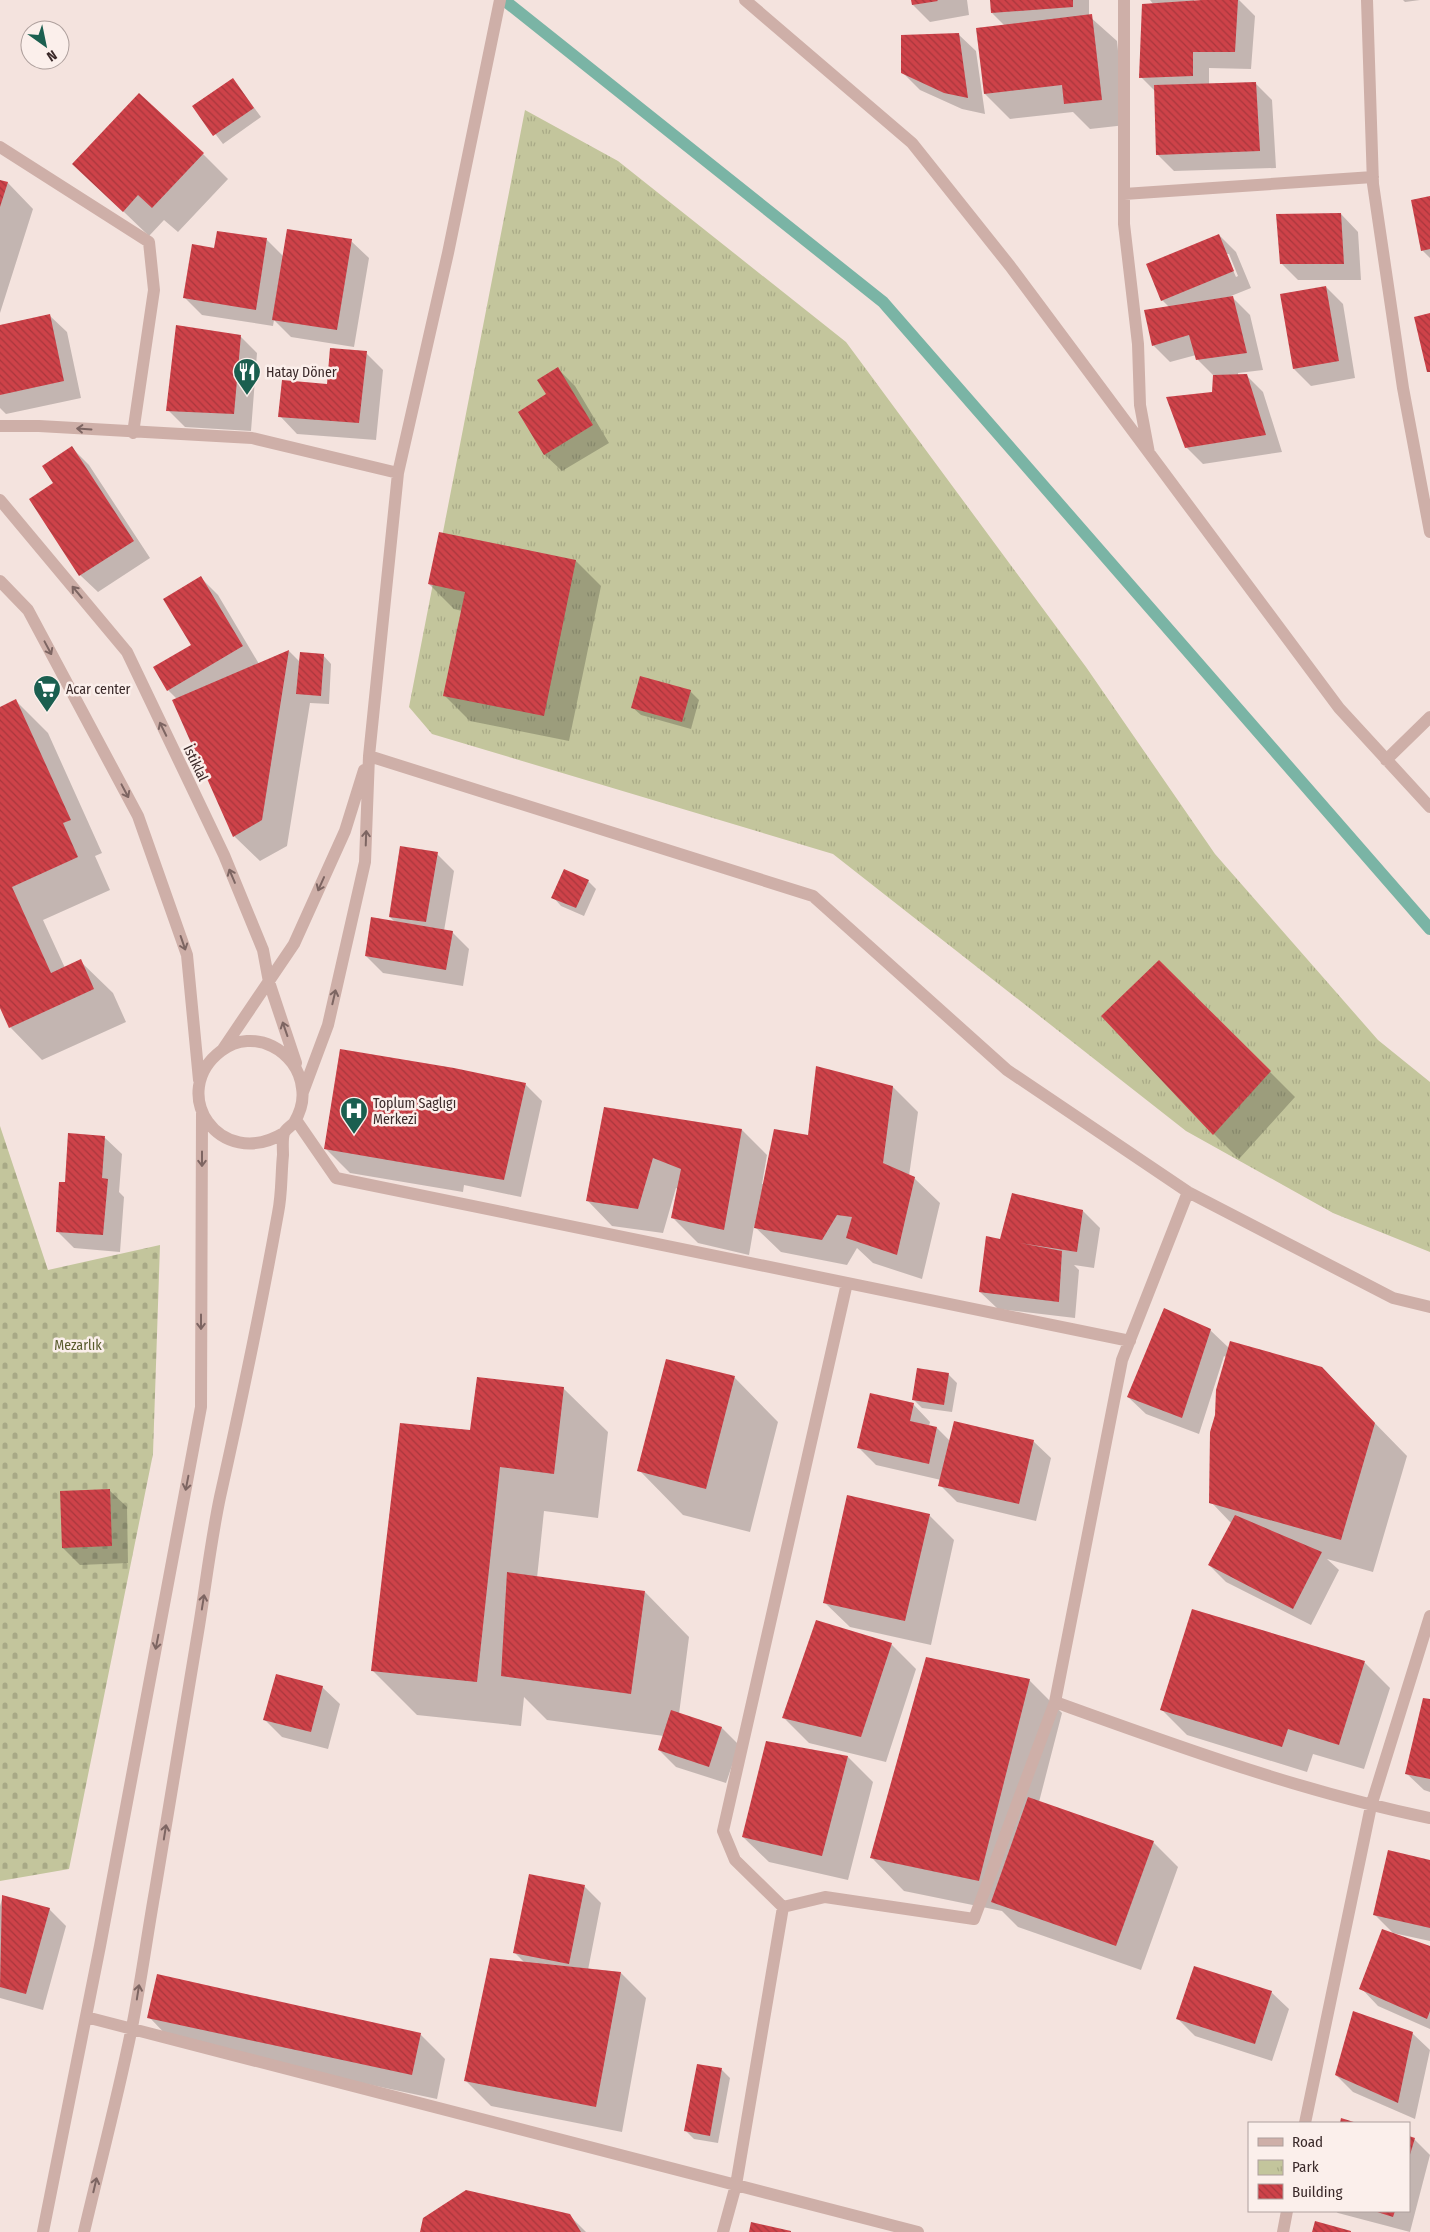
<svg xmlns="http://www.w3.org/2000/svg" width="1430" height="2232" viewBox="0 0 1430 2232" font-family="'Fira Sans Condensed',sans-serif">
  <style>
    .cemetery { fill: url(#cemetery-stones) }
    .park { fill: url(#park-tufts) }
    .shadow { fill: #0003; fill-rule: evenodd }
    .lines { fill: none; stroke-linecap: round; stroke-linejoin: round }
    .stream { stroke: #7ab4a5; stroke-width: 12 }
    .building { fill: url(#building-back-hatch) }
    .minor { stroke: #ceafa8; stroke-width: 12 }
    .oneway { stroke: #7d6562 }
    .labels { text-anchor: middle; stroke-width: 5; stroke-linejoin: round; paint-order: stroke }
    .poi-label { font-size: 14px; fill: #3a2929; stroke: #fbefeb; text-anchor: start }
    .street-label { font-size: 14px; fill: #3a2929; stroke: #fbefeb }
    .park-label { font-size: 14px; fill: #575a2b; stroke: #fbefeb }
  </style>
  <defs>
    <pattern id="cemetery-stones" width="16" height="16" patternUnits="userSpaceOnUse" patternTransform="scale(1.25)"><rect width="16" height="16" fill="#c3c59c"/><path d="M2 7V4a2 2 0 0 1 4 0v3zM10 15v-3a2 2 0 0 1 4 0v3z" fill="#a8a986"/></pattern>
    <pattern id="park-tufts" width="24" height="20" patternUnits="userSpaceOnUse" patternTransform="scale(1.25)"><rect width="24" height="20" fill="#c3c59c"/><path d="M3 7l-1-3M5 7V3M7 7l1-3M15 17l-1-3M17 17v-4M19 17l1-3" fill="none" stroke="#a8a986"/></pattern>
    <pattern id="building-back-hatch" width="6" height="6" patternUnits="userSpaceOnUse" patternTransform="scale(1.25)"><rect width="6" height="6" fill="#ce4249"/><path d="M-1 5l2 2M0 0l6 6M5-1l2 2" fill="none" stroke="#a8373d"/></pattern>
  </defs>
  <rect width="100%" height="100%" fill="#f4e3de"/>
  <path class="cemetery" d="M0,1126L48,1270L160,1245L153,1454L69,1869L0,1881Z"/>
  <path class="park" d="M525,110L618,161L846,342L1086,667L1215,854L1378,1040L1430,1082V1252L1333,1213L1186,1131L833,854L432,734L409,707Z"/>
  <path class="shadow" d="M912,0H967L969,15L930,22L913,5Z
    M991,0H1089V16L1117,41L1126,125L1090,129L1073,112L1010,119L985,94L1005,26L992,13Z
    M1150,0H1194V2L1239,0L1255,16L1251,69L1209,68V85L1255,83L1272,100L1276,168L1174,171L1157,154L1156,92L1141,77L1154,5Z
    M1403,0H1420L1405,2Z
    M958,34L976,51L985,114L962,109L920,90L903,73Z
    M233,79L261,117L223,144L194,106Z
    M203,154L228,179L178,232L164,220L149,236L74,164Z
    M0,181L8,183L33,209L0,313Z
    M1430,198V258L1422,250Z
    M1341,214L1358,232L1361,280H1298L1281,263Z
    M1219,235L1236,252L1251,288L1231,296L1250,315L1263,370L1238,373V375H1246L1263,392L1282,452L1203,464L1186,447L1213,393L1214,376L1197,359L1196,355L1170,362L1153,345L1170,308L1162,300ZM1226,254H1229L1238,276L1236,277Z
    M266,239L284,257L351,241L369,258L354,347L291,337L274,320L273,326L202,315L185,298L215,249Z
    M1326,287L1343,304L1355,378L1311,386L1294,369L1281,295Z
    M49,315L67,332L81,398L6,414L0,408V326Z
    M240,336L257,353L251,431L185,427L168,410Z
    M366,353L383,370L376,440L297,434L280,416L328,385Z
    M558,369L575,386L609,443L562,471L544,454L548,395Z
    M72,448L89,465L150,558L98,592L80,575L31,499L55,483Z
    M576,561L601,586L569,741L470,721L444,695L462,611L454,609L429,584Z
    M201,578L218,595L259,664L289,651L300,662L323,655L331,664L329,704L310,703L287,846L260,861L234,836L177,699L168,690L193,646Z
    M690,691L699,700L691,729L641,715L632,707Z
    M16,701L48,733L102,853L95,856L110,890L43,920L65,968L80,961L113,993L126,1022L42,1060L10,1027L0,1005V708Z
    M437,854L454,871L444,931L452,932L469,949L463,986L383,973L366,956L396,923L390,917Z
    M588,881L596,889L584,916L561,906L553,897Z
    M1159,961L1295,1097L1239,1159L1214,1134Z
    M525,1084L542,1101L521,1197L464,1185L463,1192L350,1173L325,1148Z
    M893,1087L918,1112L909,1176L914,1178L940,1203L922,1279L873,1263L857,1248L847,1265L781,1252L754,1226L749,1255L698,1243L672,1217L678,1189L676,1188L663,1233L612,1226L587,1200L605,1108L742,1130L767,1155L762,1184H764L809,1137Z
    M104,1137L122,1154L119,1192L124,1197L120,1252L74,1248L57,1231L66,1184Z
    M1083,1211L1100,1228L1094,1268L1074,1265L1079,1270L1075,1318L998,1309L980,1292L1001,1241Z
    M1210,1330L1229,1348L1321,1368L1407,1456L1373,1572L1327,1559L1339,1570L1311,1625L1226,1582L1209,1565L1232,1524L1211,1502L1216,1415L1226,1357L1224,1356L1199,1434L1146,1414L1128,1397Z
    M948,1374L957,1383L952,1412L922,1408L913,1399Z
    M734,1377L778,1422L750,1532L683,1515L639,1470Z
    M563,1388L608,1432L598,1518L544,1511L537,1578L645,1592L689,1637L679,1714L722,1728L739,1745L726,1783L676,1767L659,1750L664,1736L547,1720L524,1697L521,1726L417,1715L373,1671L471,1432Z
    M913,1404L930,1422L929,1426L937,1428L950,1441H1033L1051,1458L1036,1521L957,1502L940,1485L941,1480L876,1465L859,1448Z
    M109,1490L127,1507L128,1563L80,1565L63,1548Z
    M929,1515L954,1540L931,1645L850,1627L824,1602Z
    M891,1644L916,1669L886,1762L809,1743L784,1718Z
    M1364,1662L1390,1688L1364,1769L1313,1754L1307,1772L1187,1735L1162,1710Z
    M1029,1680L1062,1713L1039,1802L1153,1842L1178,1867L1141,1970L1018,1927L1002,1911L904,1891L872,1858Z
    M322,1687L340,1704L328,1749L282,1737L265,1720Z
    M1430,1701V1792L1424,1790L1406,1773Z
    M767,1742L848,1757L873,1782L848,1880L769,1862L743,1837Z
    M1430,1861V1941L1393,1933L1375,1915Z
    M584,1886L601,1903L588,1970L621,1973L646,1998L622,2132L491,2106L466,2081L525,1963L515,1953Z
    M3,1896L49,1909L66,1926L43,2010L0,1998V1906Z
    M1430,1948V2029L1378,2006L1361,1988Z
    M1271,1992L1289,2009L1272,2061L1195,2036L1178,2019Z
    M149,2017L420,2034L445,2059L437,2099L174,2043Z
    M1412,2033L1430,2050L1415,2119L1353,2092L1336,2075Z
    M721,2069L730,2078L718,2143L694,2139L685,2130Z
    M1409,2138L1414,2139L1430,2155L1410,2232L1338,2213L1335,2211H1409Z
    M569,2215L586,2232H421Z"/>
  <g class="lines">
    <path class="stream" d="M504,0L883,302L1430,929"/>
  </g>
  <path class="building" d="M911,0H937L938,1L912,5Z
    M990,0H1073V7L991,13Z
    M1202,0H1238L1235,52H1193V76L1139,78L1142,4Z
    M1092,14L1102,100L1064,104L1062,85L984,94L976,28Z
    M959,33L968,98L944,93L901,73V35Z
    M233,78L254,108L213,136L192,106Z
    M1256,82L1260,151L1156,155L1154,85Z
    M139,93L204,153L152,208L138,195L123,212L72,164Z
    M0,180L8,182L0,207Z
    M1430,196V249L1421,251L1411,200Z
    M1341,213L1344,264H1280L1276,214Z
    M287,229L352,239L337,330L272,320Z
    M217,231L267,238L256,310L183,298L192,244L214,248Z
    M1219,234L1234,271L1161,301L1146,264Z
    M1326,286L1339,361L1293,369L1280,294Z
    M1233,296L1247,353L1196,360L1189,335L1152,346L1144,310Z
    M1430,313V372H1427L1414,317Z
    M50,314L64,381L0,395V325Z
    M176,325L241,335L234,414L166,411Z
    M330,348L367,351L359,423L278,417L282,380L327,384Z
    M558,367L593,425L544,455L518,412L546,394L537,380Z
    M1247,374L1266,435L1185,448L1166,397L1212,392L1213,375Z
    M72,446L134,541L79,576L29,499L53,483L42,466Z
    M439,532L576,560L544,716L443,696L465,592L428,584Z
    M201,576L243,646L167,691L153,667L191,645L163,599Z
    M289,650L262,820L233,837L172,700Z
    M300,652L324,654L321,696L296,694Z
    M640,676L691,690L682,722L631,708Z
    M16,699L71,820L63,823L78,857L12,887L51,973L81,959L94,989L9,1028L0,1008V707Z
    M400,846L438,852L426,922L389,917Z
    M564,869L589,880L576,908L551,898Z
    M371,917L453,931L446,970L365,956Z
    M1159,960L1271,1071L1213,1135L1101,1016Z
    M340,1049L454,1068L526,1083L504,1180L324,1149Z
    M816,1066L893,1086L883,1163L915,1177L897,1255L846,1238L852,1217L837,1215L822,1240L754,1228L774,1129L808,1135Z
    M604,1107L742,1129L724,1230L671,1218L681,1169L653,1158L638,1209L586,1201Z
    M68,1133L105,1136L102,1178L108,1179L103,1235L56,1232L59,1182H65Z
    M1012,1193L1083,1210L1077,1252L1020,1243L1062,1251L1059,1302L979,1292L986,1236L1000,1239Z
    M1164,1308L1211,1329L1182,1418L1127,1397Z
    M1230,1341L1322,1367L1375,1423L1341,1540L1209,1503L1210,1432L1215,1415L1216,1390Z
    M666,1359L735,1376L706,1489L637,1471Z
    M917,1368L949,1373L944,1405L912,1400Z
    M477,1377L564,1387L554,1474L500,1467L477,1682L371,1671L400,1423L470,1430Z
    M870,1393L914,1403L910,1421L937,1427L929,1464L857,1448Z
    M954,1421L1034,1440L1019,1504L938,1486Z
    M110,1489L112,1546L62,1548L60,1491Z
    M847,1495L930,1514L905,1621L823,1603Z
    M1235,1515L1322,1552L1293,1609L1208,1565Z
    M507,1572L645,1591L631,1694L501,1676Z
    M1192,1609L1365,1661L1339,1745L1288,1729L1282,1747L1160,1710Z
    M816,1620L892,1643L861,1737L782,1718Z
    M926,1657L1030,1679L979,1881L870,1858Z
    M276,1674L323,1686L311,1732L263,1720Z
    M1423,1698L1430,1699V1779L1405,1774Z
    M671,1710L722,1727L709,1767L658,1750Z
    M766,1741L848,1756L822,1856L742,1837Z
    M1028,1797L1154,1841L1116,1946L991,1902Z
    M1388,1850L1430,1860V1928L1373,1915Z
    M529,1874L585,1885L569,1964L513,1953Z
    M2,1895L50,1908L26,1994L0,1987Z
    M1382,1929L1430,1946V2011L1427,2019L1359,1989Z
    M490,1958L621,1972L596,2107L464,2081Z
    M1194,1966L1272,1991L1255,2044L1176,2019Z
    M157,1974L421,2033L412,2075L147,2018Z
    M1353,2011L1413,2032L1398,2103L1335,2075Z
    M697,2064L722,2068L710,2136L684,2131Z
    M1341,2118L1357,2123H1340Z
    M1409,2136L1415,2138L1409,2158Z
    M466,2190L570,2214L581,2232H420L423,2218Z
    M1374,2211H1395L1393,2217Z
    M1315,2221L1351,2231V2232H1312Z
    M751,2222L791,2231V2232H749Z"/>
  <g class="lines">
    <path class="minor" d="M745,0L912,143L1010,266L1339,708L1430,807
      M1124,0V224L1138,344L1140,405L1149,453
      M1367,0L1373,184L1403,388L1430,532
      M0,147L149,242L154,290L133,433
      M1124,194L1373,177
      M0,426H39L252,438L398,473
      M0,500L127,652L224,855L263,950L269,982L296,1063
      M0,581L28,610L138,816L187,955L199,1080
      M369,756L813,896L1007,1070L1188,1192L1393,1298L1430,1307
      M1386,760L1430,717
      M223,1049L294,944L345,831L364,770
      M303,1092L328,1025L365,862L369,756L398,473L448,253L500,0
      M296,1120L336,1178L1130,1341
      M1055,1702L1122,1360L1188,1192
      M783,1907L735,1860L723,1831L847,1283
      M86,2017L918,2232
      M1305,2123L1371,1806L1430,1616
      M43,2232L100,1946L201,1407L202,1113
      M84,2232C100,2164 118,2096 132,2027C141,1982 147,1936 155,1891C169,1803 184,1715 199,1626C206,1583 211,1540 220,1497C241,1403 261,1308 278,1213C282,1194 281,1174 283,1155C283,1149 282,1139 284,1133C286,1129 291,1126 294,1123C300,1113 304,1100 302,1088C298,1051 254,1026 221,1051C167,1092 219,1172 284,1133
      M723,2232L736,2185L783,1907L825,1897L974,1919L1055,1702C1177,1746 1302,1792 1430,1818
      M1283,2232L1287,2211"/>
  </g>
  <defs><path id="oneway-shaft" d="M-6 0H5M1.5-3L5.5 0L1.5 3" fill="none" stroke-width="1.6" stroke-linecap="round" stroke-linejoin="round" transform="scale(1.25)"/></defs>
  <g class="oneway">
    <use href="#oneway-shaft" transform="translate(84 429) rotate(-176)"/>
    <use href="#oneway-shaft" transform="translate(77 592) rotate(-130)"/>
    <use href="#oneway-shaft" transform="translate(48 648) rotate(62)"/>
    <use href="#oneway-shaft" transform="translate(163 729) rotate(-116)"/>
    <use href="#oneway-shaft" transform="translate(125 791) rotate(62)"/>
    <use href="#oneway-shaft" transform="translate(366 838) rotate(-88)"/>
    <use href="#oneway-shaft" transform="translate(232 876) rotate(-113)"/>
    <use href="#oneway-shaft" transform="translate(321 884) rotate(114)"/>
    <use href="#oneway-shaft" transform="translate(183 943) rotate(71)"/>
    <use href="#oneway-shaft" transform="translate(334 997) rotate(-77)"/>
    <use href="#oneway-shaft" transform="translate(285 1029) rotate(-109)"/>
    <use href="#oneway-shaft" transform="translate(202 1159) rotate(90)"/>
    <use href="#oneway-shaft" transform="translate(201 1322) rotate(90)"/>
    <use href="#oneway-shaft" transform="translate(187 1483) rotate(101)"/>
    <use href="#oneway-shaft" transform="translate(203 1602) rotate(-81)"/>
    <use href="#oneway-shaft" transform="translate(157 1642) rotate(101)"/>
    <use href="#oneway-shaft" transform="translate(165 1832) rotate(-81)"/>
    <use href="#oneway-shaft" transform="translate(138 1992) rotate(-81)"/>
    <use href="#oneway-shaft" transform="translate(95 2185) rotate(-77)"/>
  </g>
  <defs>
    <symbol id="restaurant-pin" viewBox="-11 -11 22 30"><path d="M0 17L-7.5 6A9.5 9.5 0 1 1 7.5 6Z" fill="#1b5f50" stroke="#fbefeb"/><path d="M-5-6h1v4h1v-4h1v4h1v-4h1v5L-1.5 .5V6h-2V.5L-5-1ZM5-6V6H3V1.5H1.5Q1.5-4 5-6Z" fill="#fff"/></symbol>
    <symbol id="supermarket-pin" viewBox="-11 -11 22 30"><path d="M0 17L-7.5 6A9.5 9.5 0 1 1 7.5 6Z" fill="#1b5f50" stroke="#fbefeb"/><path d="M-6-5.5h2.5l.6 2H6L4.5 2H-2.5L-4.4-4H-6ZM-1.5 3.2a1.3 1.3 0 1 0 .1 0ZM3 3.2a1.3 1.3 0 1 0 .1 0Z" fill="#fff"/></symbol>
    <symbol id="hospital-pin" viewBox="-11 -11 22 30"><path d="M0 17L-7.5 6A9.5 9.5 0 1 1 7.5 6Z" fill="#1b5f50" stroke="#fbefeb"/><path d="M-5-5h3v3.5h4V-5h3V5h-3V1.5h-4V5h-3Z" fill="#fff"/></symbol>
  </defs>
  <g fill-rule="evenodd">
    <use href="#restaurant-pin" x="231" y="356" width="32" height="43"/>
    <use href="#supermarket-pin" x="31" y="673" width="32" height="43"/>
    <use href="#hospital-pin" x="338" y="1095" width="32" height="43"/>
  </g>
  <g class="labels">
    <g class="poi-label">
      <text x="266" y="377">Hatay Döner</text>
      <text x="66" y="694">Acar center</text>
      <text x="373" y="1108">Toplum Saglıgı<tspan x="373" dy="16">Merkezi</tspan></text>
    </g>
    <g class="street-label">
      <text transform="translate(196 763) rotate(64)" y="5">İstiklal</text>
    </g>
    <g class="park-label">
      <text x="78" y="1350">Mezarlık</text>
    </g>
  </g>
  <rect x="1248" y="2122" width="162" height="90" fill="#fbefeb" stroke="#aea09d"/>
  <rect x="1258" y="2138" width="25" height="8" fill="#ceafa8" stroke="#aea09d"/>
  <text x="1292" y="2147" font-size="15" fill="#3a2929">Road</text>
  <rect x="1258" y="2160" width="25" height="15" fill="url(#park-tufts)" stroke="#aea09d"/>
  <text x="1292" y="2172" font-size="15" fill="#3a2929">Park</text>
  <rect x="1258" y="2184" width="25" height="15" fill="url(#building-back-hatch)" stroke="#aea09d"/>
  <text x="1292" y="2197" font-size="15" fill="#3a2929">Building</text>
  <g transform="translate(45 45) rotate(147)"><circle r="24" fill="#fbefeb" stroke="#aea09d"/>
  <path d="M0-4L9 19L0 12L-9 19Z" fill="#1b5f50"/>
  <text y="-8" font-size="14" font-weight="bold" text-anchor="middle" fill="#3a2929">N</text>
  </g>
</svg>
